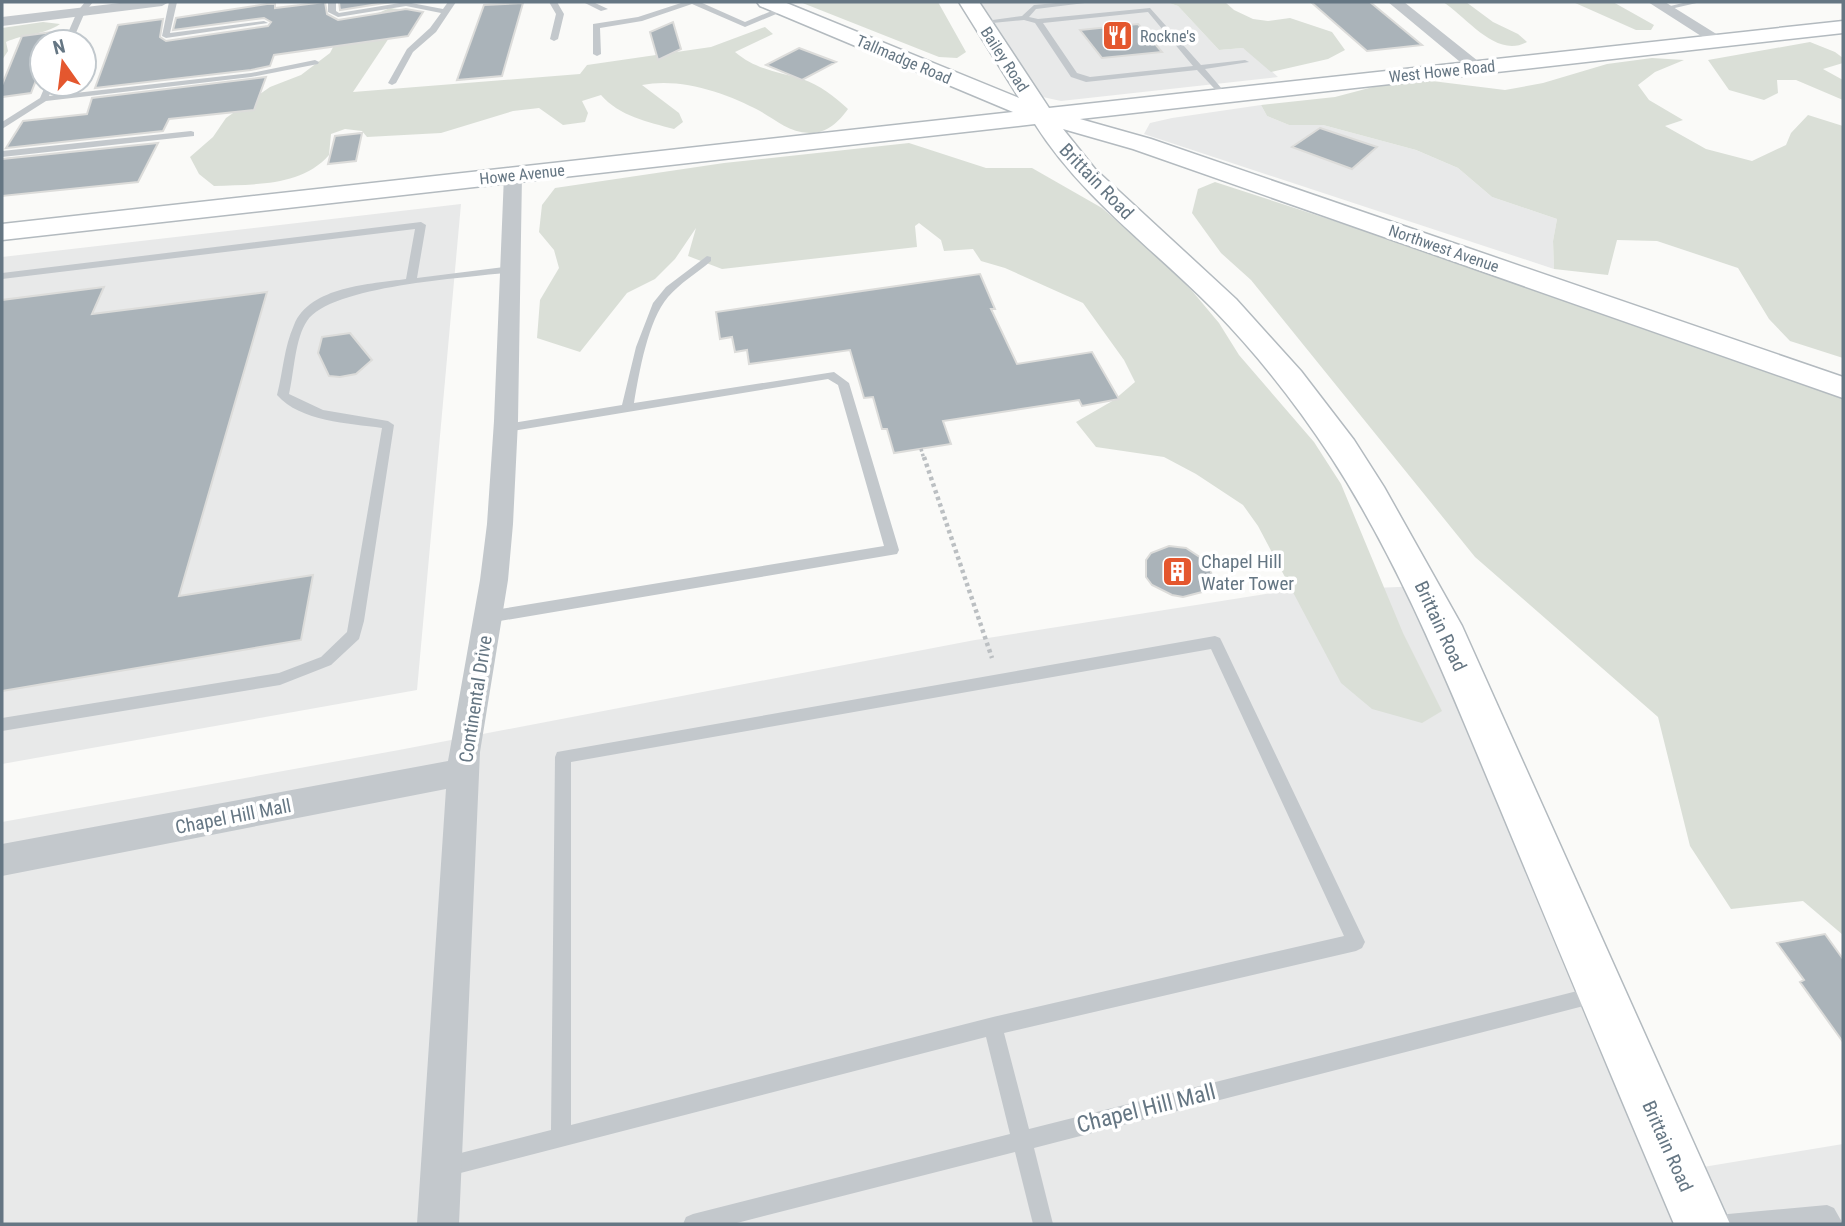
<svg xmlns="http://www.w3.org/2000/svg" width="1845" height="1226" viewBox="0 0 1845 1226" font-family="'Roboto Condensed',sans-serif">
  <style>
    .built { fill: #e8e9e9 }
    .green { fill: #dadfd7 }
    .building { fill: #aab3b9; stroke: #dcdcda; stroke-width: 2 }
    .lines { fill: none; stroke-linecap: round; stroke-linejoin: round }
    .secondary-casing { stroke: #b3babf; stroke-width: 3 }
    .path-far1 { stroke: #bbbfc2; stroke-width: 3.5; stroke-dasharray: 2.5 2.5; stroke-linecap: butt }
    .path { stroke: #bbbfc2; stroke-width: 4.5; stroke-dasharray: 3.5 3.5; stroke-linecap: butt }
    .lane { fill: #c3c8cc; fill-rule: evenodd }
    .street { fill: #c3c8cc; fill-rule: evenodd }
    .secondary { fill: #fff; fill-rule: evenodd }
    .labels { text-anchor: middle; stroke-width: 7; stroke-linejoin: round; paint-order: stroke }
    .far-poi-label { font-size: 16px; fill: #657683; stroke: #fff; text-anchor: start }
    .far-street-label { font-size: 16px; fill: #657683; stroke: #fff }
    .street-label { font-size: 19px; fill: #657683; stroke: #fff }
    .poi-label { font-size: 19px; fill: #657683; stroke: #fff; text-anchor: start }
    .near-street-label { font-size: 23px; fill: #657683; stroke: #fff }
  </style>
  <rect width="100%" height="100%" fill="#fafaf8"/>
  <path class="built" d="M976,2H1166L1178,6L1219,50L1243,48L1249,51L1278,77L1061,101L1038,96Z
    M1261,105L1267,116L1289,125H1323L1416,150L1458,168L1492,197L1557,219L1553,241L1554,269L1144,134L1150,123L1172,118Z
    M461,204L417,690L2,764V257Z
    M1422,586L1679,1171L1843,1144V1224H2V822L399,750L975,640L1278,592Z"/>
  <path class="green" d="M800,2H938L966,52L957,58L939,57Z
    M1166,2H1225L1234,10L1253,19L1268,21L1290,18L1332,32L1345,50L1328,59L1271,72L1243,48L1219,50L1178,6Z
    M1443,2H1466L1493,22L1518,34L1527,42C1496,59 1467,17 1443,2Z
    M1573,2H1613L1654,25L1651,30H1636Z
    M390,8L404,10L405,14L353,92L580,74L587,65L711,47L765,27L773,34L735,52C755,69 777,72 802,79C820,85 834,96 848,109C839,122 826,134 809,133C789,132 776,120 760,111C727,93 680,77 642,85L679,113L683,122L674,129C648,122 619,116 601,95L582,101L588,113L585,122L563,125L539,108L513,111L441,133L367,137L362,131L345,129L331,134L329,155C301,187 254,184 214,186L199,174L190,157L213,137L226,118L270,87L301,75L330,53L343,28Z
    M43,22L60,24C45,35 23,34 6,42L8,51L2,60V28Z
    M1810,42L1835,52L1843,58V63L1823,69L1843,80V100L1796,80H1777L1778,93L1764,100L1729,90L1708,60Z
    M1652,58L1684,60L1655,72L1638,85L1649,100L1683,120L1665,126L1706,149L1752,161L1786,145L1791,133L1808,115L1843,126V358L1790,341L1769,319L1738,268L1657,241L1617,240L1608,275L1554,269L1553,241L1557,219L1492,197L1458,168L1416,150L1323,125H1289L1267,116L1261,105L1335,97L1392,82L1432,81L1505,90L1543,83L1607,64Z
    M909,143L986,168H1032L1102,208L1166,264L1193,292L1219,323L1239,355L1314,442L1341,484L1403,633L1442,711L1422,723L1372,709L1341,683L1258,526L1243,505L1196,474L1164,457L1096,447L1076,422L1114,400L1135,382L1124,360L1083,303L1005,268L981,261L973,249L944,251L941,240L919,223L915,226L917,247L722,269L688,256L696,228L675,259L655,279L627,293L580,352L537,338L540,300L559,268L554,250L539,232L542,205L555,188L724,163Z
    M1215,182L1451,259L1843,399V935L1803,901L1731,909L1690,846L1658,717L1475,557L1251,280L1221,253L1192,213L1198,189Z"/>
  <path class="building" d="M325,2L327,14L338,20L406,9L423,12L408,36L274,55L270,66L251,70L95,88L118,25L163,19L160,37L166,41L268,26L271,22L264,18L173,30L176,18L267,4H275V8Z
    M339,2H391L340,10Z
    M1311,2H1370L1422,45L1367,51Z
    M523,3L502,76L457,80L484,5Z
    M673,22L681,49L658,60L650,32Z
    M1138,24L1162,52L1102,58L1080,30Z
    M53,32L50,42H42V65L31,93L2,97V85L22,36Z
    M799,48L836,62L802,80L766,65Z
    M266,77L254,110L169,119L163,131L6,148L23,121L87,114L92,98Z
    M1320,128L1377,147L1352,169L1292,147Z
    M362,133L356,161L328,164L335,136Z
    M158,143L138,182L2,196V159Z
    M980,274L995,309H991L1017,364L1092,352L1119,399L1082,406L1079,400L943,421L951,444L894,453L887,429H882L873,397L864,398L850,350L749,364L747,350L735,352L732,337L720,339L716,312Z
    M104,287L92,314L267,292L179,596L313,575L301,640L2,691V300Z
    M350,333L372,360L356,374L340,377L329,376L318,353L322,337Z
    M1169,546L1186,548L1207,562L1212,575L1211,581L1202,592L1183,597L1172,595L1152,585L1146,577V560L1151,553Z
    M1825,934L1843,959V1042L1800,982L1804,980L1777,943Z"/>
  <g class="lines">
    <defs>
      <path id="secondary" d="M757,2H784L1019,98L959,2H979L1049,108L1843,21V33L1080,119L1151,139L1843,377V398L1133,149L1063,129L1095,169L1236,299L1301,371L1354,440L1384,487L1462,626L1730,1224H1674C1615,1085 1557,946 1499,806C1449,687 1402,566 1331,457C1297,405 1257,354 1214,310C1154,249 1081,197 1035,124L2,240V224L1013,112L760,6Z"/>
    </defs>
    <use href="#secondary" class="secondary-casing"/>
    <path class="path-far1" d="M921,449L924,459"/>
    <path class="path" d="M924,457L992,658"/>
    <path class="lane" d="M85,2H93L85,12L72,42H64L77,12Z
      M169,2H177L170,33L264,21L268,23L166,38L162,36Z
      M328,2H336V11L339,13L406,2L443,9L448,2H456L436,32L413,52L396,83L392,85L388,83L407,49L430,28L441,13L406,6L338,17L328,12Z
      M549,2H557L564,14L558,39L554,41L550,39L556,14Z
      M583,2H593L608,9L601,11Z
      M684,2H700L745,22L781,7L788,9L745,27L692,4L642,21L600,28L601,54L597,56L593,54V24L638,17Z
      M1067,2H1093L1036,9L1029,17L1038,19L1150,8L1201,65L1245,60L1249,62L1205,69L1228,96L1224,99L1197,70L1086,82L1071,77L1035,23L1024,20L982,24L978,22L1022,16L1034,5ZM1148,12L1193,66L1090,77L1077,73L1043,23Z
      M1687,2H1701L1666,10L1662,8Z
      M315,60L319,62L318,64L251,77L46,101L2,129V122L40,98L46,84H54L49,96L251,73Z
      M191,131L194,132V136L2,157V151Z
      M421,222L426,225L417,278L511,266L516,269L511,272C466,278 331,285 307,321C295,338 294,373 289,394L323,410L388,421L394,425L364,621L359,639L331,665L280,685L2,731V718L279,673L321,657L347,632L382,428C348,423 301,422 277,395C283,372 284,347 294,325C310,286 371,284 406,279L415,229L2,279V273Z
      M707,256L711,257V261C697,273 680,283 668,297C648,320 639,373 634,403L834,372L849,383L899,550L897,554L488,623L483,621L481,617L483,613L488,611L884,546L838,385L828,379L506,432L500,428L506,424L622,405L636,347L653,303L666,287Z
      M1215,636L1220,638L1222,642L1365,942L1362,948L1356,951L1004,1033L1029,1129L1597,986L1603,989L1606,995L1603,1001L1034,1148L1053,1224H1033L1015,1152L733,1224H683L686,1217L693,1214L1010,1134L986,1037L445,1177L438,1174L435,1167L438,1160L445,1157L551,1130L555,757L557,752ZM1211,649L1344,936L993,1017L571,1125V762Z
      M1827,1205L1834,1208L1843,1224H1718L1721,1217L1728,1214Z"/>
    <path class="street" d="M128,2H169L162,6L2,26V17Z
      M1388,2H1404L1483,65L1485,68L1483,71H1471Z
      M1648,2H1665L1726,40L1718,45L1712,43Z
      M513,169L522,175L518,421L513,524L508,580L480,752L459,1224H417L446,789L2,876V844L448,761L480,580L487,524L494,421L504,175Z"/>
    <use href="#secondary" class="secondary"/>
  </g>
  <defs>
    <symbol id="restaurant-square" viewBox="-11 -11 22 22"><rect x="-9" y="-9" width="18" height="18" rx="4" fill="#e4572e" stroke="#fff"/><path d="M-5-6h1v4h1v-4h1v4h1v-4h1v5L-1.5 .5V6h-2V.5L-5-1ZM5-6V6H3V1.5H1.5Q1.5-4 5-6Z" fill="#fff"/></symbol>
    <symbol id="building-square" viewBox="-11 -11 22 22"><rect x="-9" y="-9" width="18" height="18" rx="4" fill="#e4572e" stroke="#fff"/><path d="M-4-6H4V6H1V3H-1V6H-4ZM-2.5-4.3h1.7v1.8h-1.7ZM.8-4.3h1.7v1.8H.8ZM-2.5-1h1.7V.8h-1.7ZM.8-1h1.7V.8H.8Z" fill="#fff"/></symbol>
  </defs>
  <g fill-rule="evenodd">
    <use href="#restaurant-square" x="1100" y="18" width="35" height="35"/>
    <use href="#building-square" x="1160" y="554" width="35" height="35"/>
  </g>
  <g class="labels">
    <g class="far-poi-label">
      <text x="1140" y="42">Rockne's</text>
    </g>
    <g class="far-street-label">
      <text transform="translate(904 59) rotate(23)" y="6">Tallmadge Road</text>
      <text transform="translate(1005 59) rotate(57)" y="6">Bailey Road</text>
      <text transform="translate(1442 71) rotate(-6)" y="6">West Howe Road</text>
      <text transform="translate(522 174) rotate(-6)" y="6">Howe Avenue</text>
      <text transform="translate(1444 248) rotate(19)" y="6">Northwest Avenue</text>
    </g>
    <g class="street-label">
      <text transform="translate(1097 181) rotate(46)" y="7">Brittain Road</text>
      <text transform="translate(1441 626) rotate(65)" y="7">Brittain Road</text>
      <text transform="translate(475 699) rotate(-81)" y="7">Continental Drive</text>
      <text transform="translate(233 816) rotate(-11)" y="7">Chapel Hill Mall</text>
      <text transform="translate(1668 1146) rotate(66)" y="7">Brittain Road</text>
    </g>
    <g class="poi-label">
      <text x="1201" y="568">Chapel Hill<tspan x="1201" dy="22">Water Tower</tspan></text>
    </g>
    <g class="near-street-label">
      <text transform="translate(1146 1108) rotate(-14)" y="8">Chapel Hill Mall</text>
    </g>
  </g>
  <rect width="1845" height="1226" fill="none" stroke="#657683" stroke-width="7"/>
  <g transform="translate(63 63) rotate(346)"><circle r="33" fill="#ffffff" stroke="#c1c8cd" stroke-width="2"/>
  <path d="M0-5L12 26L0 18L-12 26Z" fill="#e4572e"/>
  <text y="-10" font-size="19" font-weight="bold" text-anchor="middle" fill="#657683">N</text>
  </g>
</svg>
